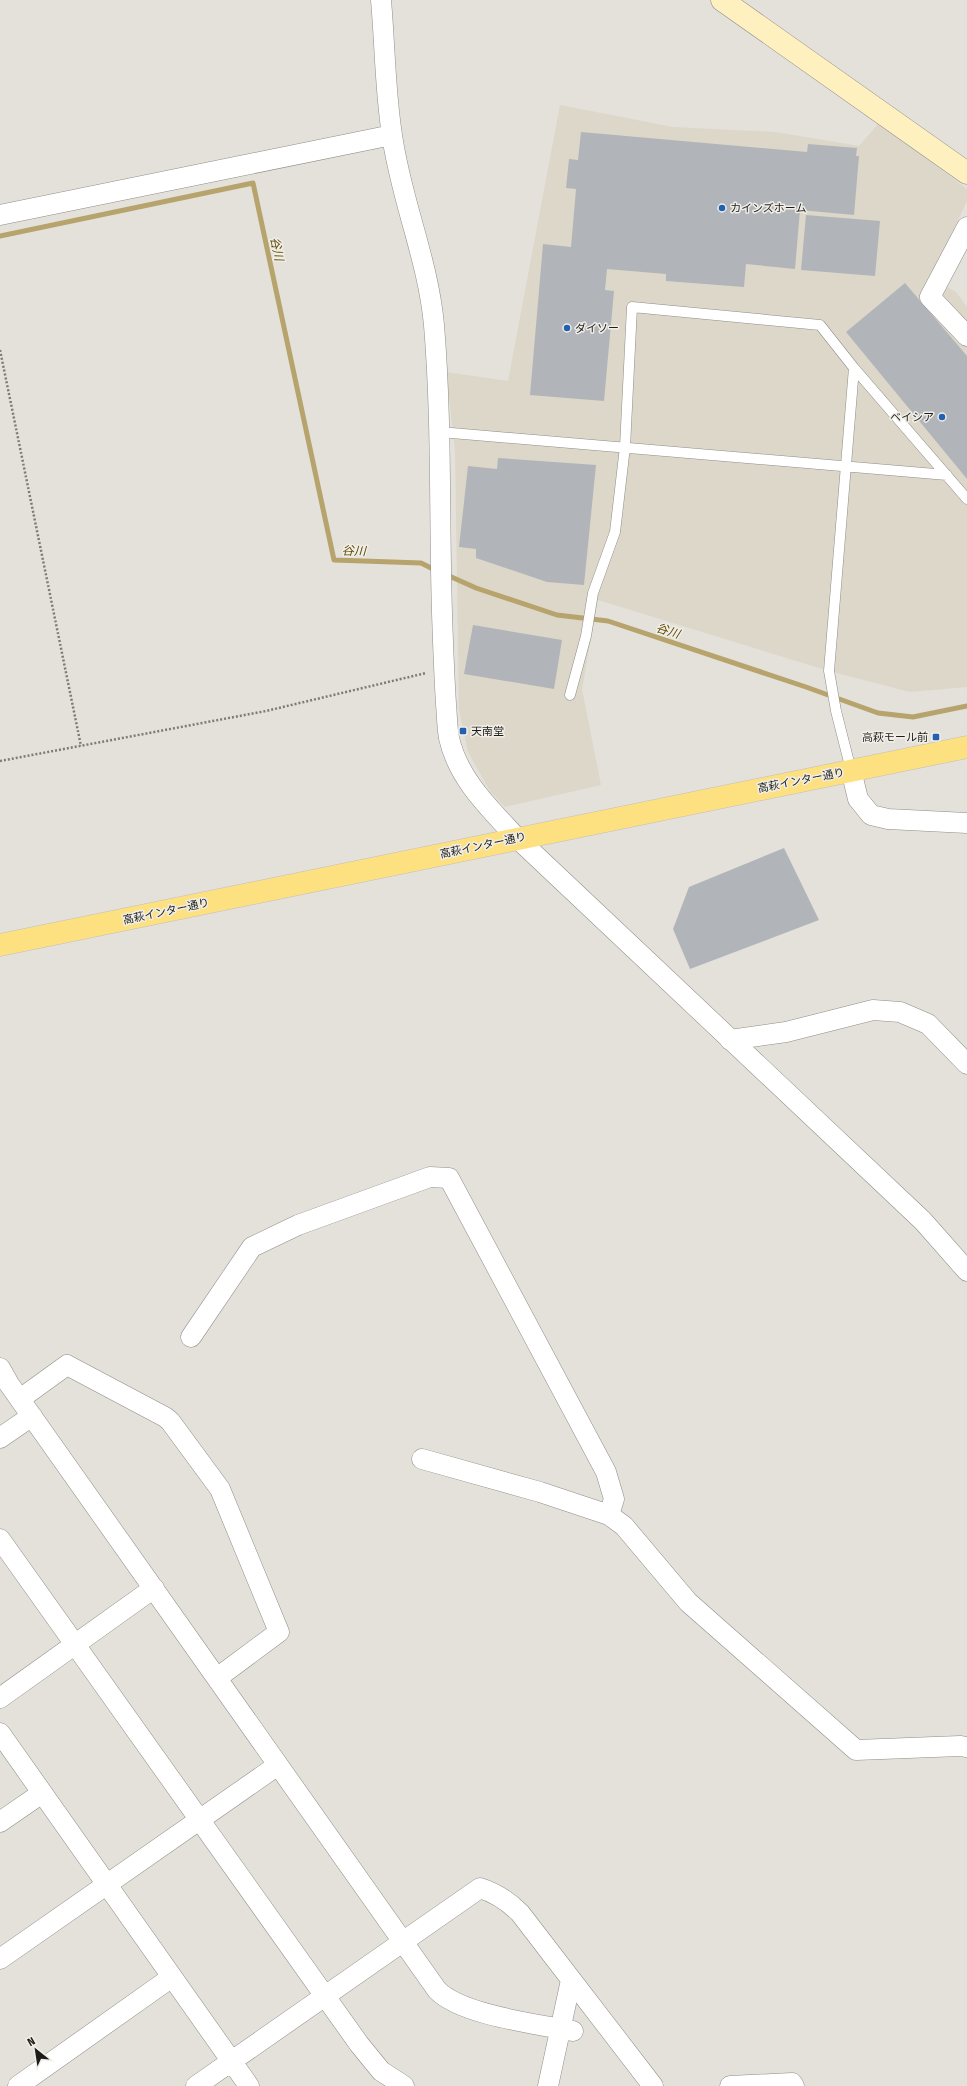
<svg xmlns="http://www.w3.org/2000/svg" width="967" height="2086" viewBox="0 0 967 2086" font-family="'Fira Sans Condensed','Noto Sans JP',sans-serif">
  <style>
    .built { fill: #dcd7c9 }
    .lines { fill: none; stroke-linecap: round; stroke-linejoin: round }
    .stream { stroke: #b7a36c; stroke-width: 5 }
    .building { fill: #b1b5ba }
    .lane-casing { stroke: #8f8d87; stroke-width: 11 }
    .street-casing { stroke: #8f8d87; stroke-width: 21 }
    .secondary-casing { stroke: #8f8d87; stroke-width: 23 }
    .primary-casing { stroke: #c0bfbf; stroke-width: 23 }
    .path { stroke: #7c7b76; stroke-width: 2.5; stroke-dasharray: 2 2; stroke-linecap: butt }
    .lane { stroke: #fff; stroke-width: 10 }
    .street { stroke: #fff; stroke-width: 20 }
    .secondary { stroke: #fef0bf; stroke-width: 22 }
    .primary { stroke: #fde07f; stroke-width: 22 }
    .poi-dot { fill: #2360b2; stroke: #f0eee7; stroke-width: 1.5 }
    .labels { text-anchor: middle; stroke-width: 3; stroke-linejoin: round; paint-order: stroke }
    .poi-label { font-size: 11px; fill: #1d1c1a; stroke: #f0eee7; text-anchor: start }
    .street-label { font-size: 11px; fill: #1d1c1a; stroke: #f0eee7 }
    .water-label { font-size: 12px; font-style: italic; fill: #5f4a02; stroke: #f0eee7 }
  </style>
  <rect width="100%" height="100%" fill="#e3e1da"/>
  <path class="built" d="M560,105L673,127L775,132L859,146L879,123L967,189V201L931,278L956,292L967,307V687L910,692L829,671L598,600L582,689L601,785L505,807L490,791L468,752L459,709L455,451L446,372L508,381Z"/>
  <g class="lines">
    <path class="stream" d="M0,236L253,183L334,560L421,563L437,571
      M447,575L476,588L557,615L608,621L806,687L878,713L913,717L967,706"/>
  </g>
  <path class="building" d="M581,132L807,152L808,144L857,148L856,156H859L854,215L800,210L795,269L746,264L744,287L666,281V274L607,269L605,290L614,291L604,401L530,395L543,244L571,247L576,189L566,188L569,159L578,160Z
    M806,215L880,221L875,276L801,270Z
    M905,283L967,356V479L846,332Z
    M498,458L596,465L584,585L547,582L476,558V549L459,547L468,466L497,469Z
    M473,625L562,640L554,689L464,674Z
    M784,848L819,920L690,969L673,929L689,887Z"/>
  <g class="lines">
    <defs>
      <path id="lane" d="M440,432L947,475
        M570,695L586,636L593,593L615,532L625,447L632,307L820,325L854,368L967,499
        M851,770L836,711L829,671L854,368"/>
      <path id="street" d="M381,0C385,45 385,90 392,135C401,200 428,259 434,325C442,421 439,517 442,613C443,643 444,673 446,704C447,715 447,727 449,738C458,779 490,809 517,838L923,1221L967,1271
        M0,215L392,135
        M967,227L930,297L967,336
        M851,770L858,799L871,815L888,819L967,823
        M730,1040L786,1032L873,1010L900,1012L928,1024L967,1064
        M191,1337L252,1247L298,1225L430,1177L449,1178L606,1472L614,1499L609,1515
        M0,1368L9,1384L437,1990C461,2015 537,2024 573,2031
        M20,1399L67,1365L165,1417L170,1421L220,1489L279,1632L217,1678
        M0,1438L32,1416
        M422,1459L540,1492L609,1515L624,1526L688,1602L856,1750L960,1746L967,1747
        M0,1539L359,2044L381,2071L404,2086
        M0,1698L154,1588
        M0,1733L249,2086
        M0,1822L42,1793
        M0,1959L278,1765
        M18,2086L172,1977
        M196,2086L480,1888C496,1893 509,1902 520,1913L653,2086
        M548,2086L571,1980
        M730,2086L792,2083L794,2086"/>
      <path id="secondary" d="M722,0L967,173"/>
      <path id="primary" d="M0,945L967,747"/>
    </defs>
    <use href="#lane" class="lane-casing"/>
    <use href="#street" class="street-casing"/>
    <use href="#secondary" class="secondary-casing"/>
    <use href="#primary" class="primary-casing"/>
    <path class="path" d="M0,350L81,746
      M0,761L266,711L426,673"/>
    <use href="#lane" class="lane"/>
    <use href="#street" class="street"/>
    <use href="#secondary" class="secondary"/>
    <use href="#primary" class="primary"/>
  </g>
  <g class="poi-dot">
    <circle cx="722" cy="208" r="4"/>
    <circle cx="567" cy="328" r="4"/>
    <circle cx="942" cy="417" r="4"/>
    <rect x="459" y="727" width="8" height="8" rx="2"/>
    <rect x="932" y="733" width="8" height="8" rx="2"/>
  </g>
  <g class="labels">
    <g class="poi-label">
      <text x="730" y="212">カインズホーム</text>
      <text x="575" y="332">ダイソー</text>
      <text x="934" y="421" text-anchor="end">ベイシア</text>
      <text x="471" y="735">天南堂</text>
      <text x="928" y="741" text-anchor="end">高萩モール前</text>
    </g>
    <g class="street-label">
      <text transform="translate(801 780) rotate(-11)" y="4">高萩インター通り</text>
      <text transform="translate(483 845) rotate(-12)" y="4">高萩インター通り</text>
      <text transform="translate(166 911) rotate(-12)" y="4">高萩インター通り</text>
    </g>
    <g class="water-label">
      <text transform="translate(277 249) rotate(78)" y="4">谷川</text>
      <text transform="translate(354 551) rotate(2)" y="4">谷川</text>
      <text transform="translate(668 631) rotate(18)" y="4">谷川</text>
    </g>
  </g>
  <g transform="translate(36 2050) rotate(330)" stroke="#f0eee7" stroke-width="3" paint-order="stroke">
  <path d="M0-3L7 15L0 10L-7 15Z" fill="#1d1c1a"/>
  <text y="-6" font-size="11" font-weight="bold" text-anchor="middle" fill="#1d1c1a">N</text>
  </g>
</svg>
